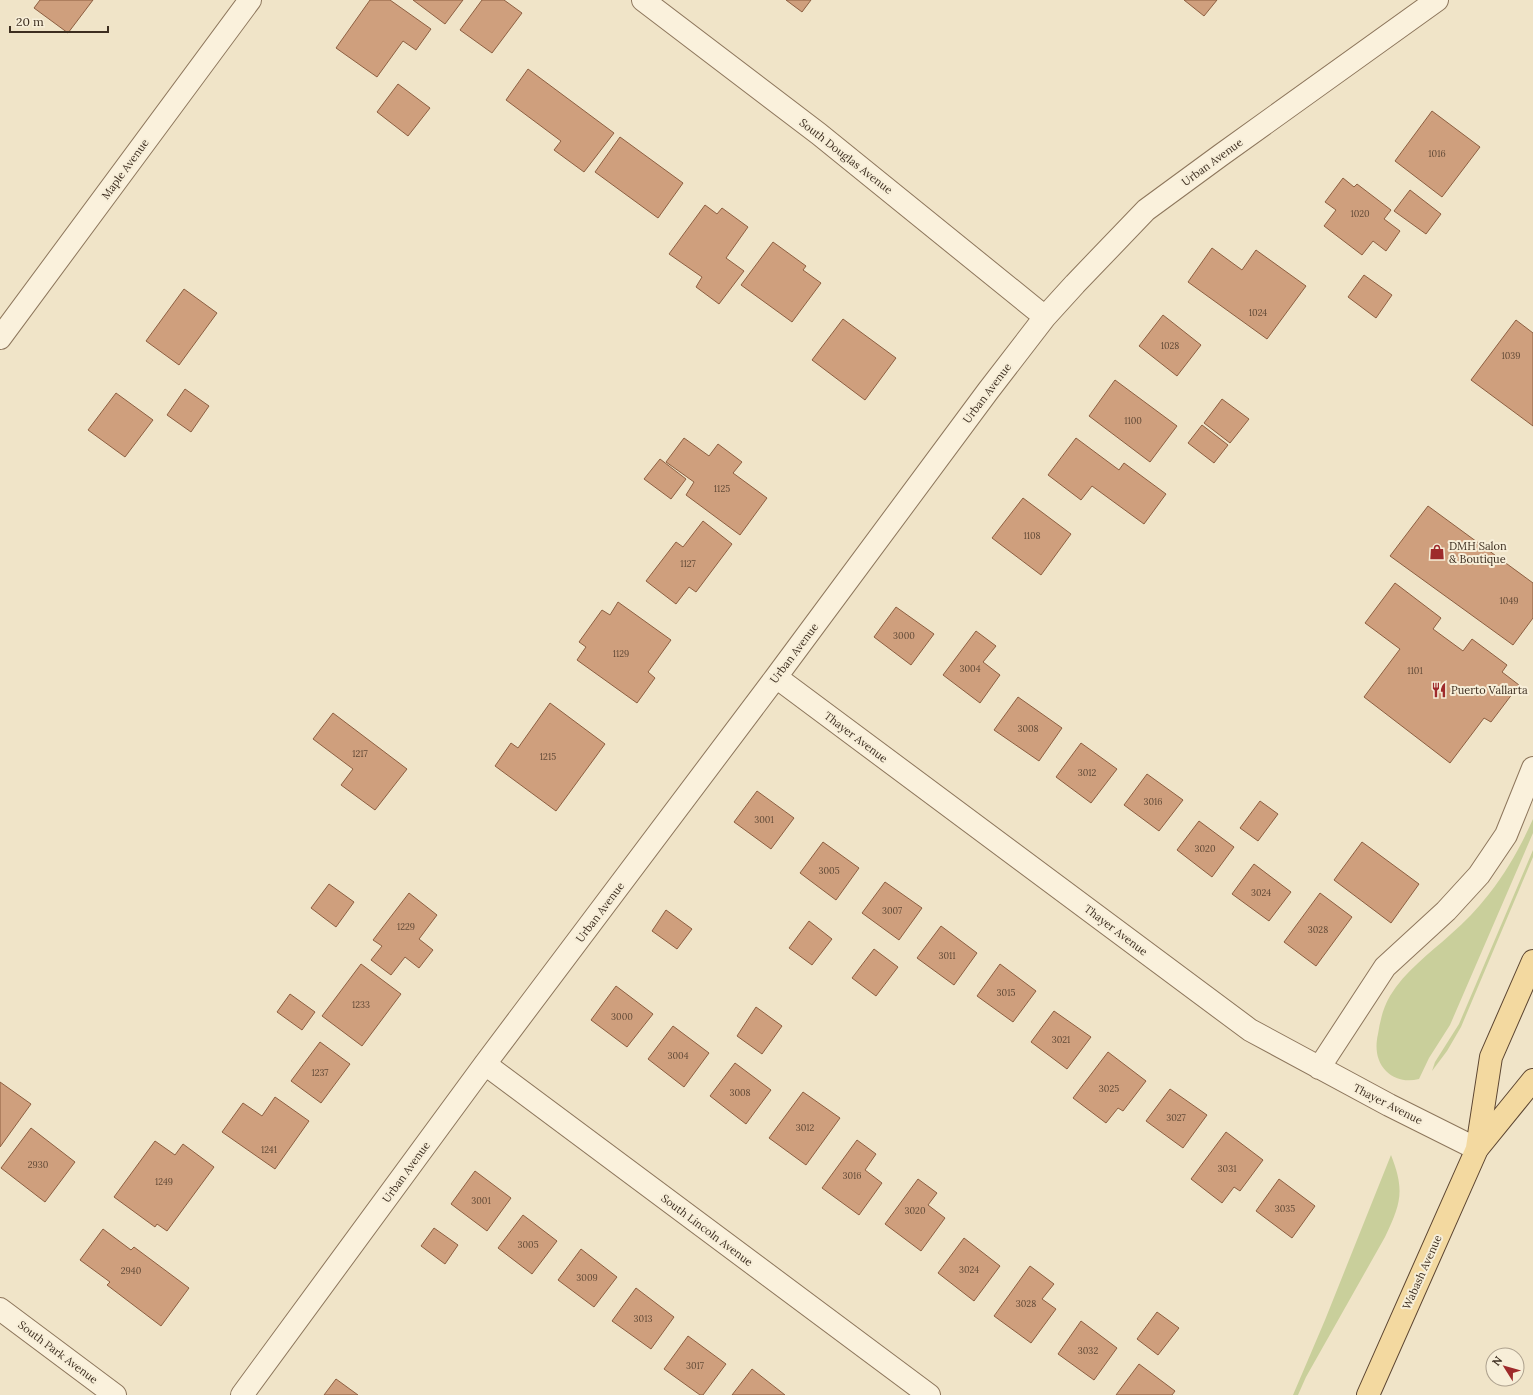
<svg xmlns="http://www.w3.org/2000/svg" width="1533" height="1395" viewBox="0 0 1533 1395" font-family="Lora,serif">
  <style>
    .green { fill: #c9cf9b }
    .building { fill: #cf9f7d; stroke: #8d5f41 }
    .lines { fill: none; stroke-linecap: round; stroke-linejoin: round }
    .street-casing { stroke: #8d765c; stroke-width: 24 }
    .primary-casing { stroke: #5b4430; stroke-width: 24 }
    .street { stroke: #faf1dc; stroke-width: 22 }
    .primary { stroke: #f3d9a0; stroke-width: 22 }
    .labels { text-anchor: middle; stroke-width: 4; stroke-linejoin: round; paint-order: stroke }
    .number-label { font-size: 9px; fill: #624a37 }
    .street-label { font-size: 11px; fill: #3d2e20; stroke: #f7eed8 }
    .poi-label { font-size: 11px; fill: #3d2e20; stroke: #f7eed8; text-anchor: start }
  </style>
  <rect width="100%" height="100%" fill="#f0e4c8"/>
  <path class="green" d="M1533,819V833L1450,1025L1429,1058L1419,1079C1407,1082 1395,1080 1386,1071C1376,1061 1375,1047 1378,1034C1380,1021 1383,1008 1390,996C1405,971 1429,954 1451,934C1465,922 1477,909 1489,894C1507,871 1521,846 1533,819Z
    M1533,850V857L1461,1027L1447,1051L1432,1071L1435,1062L1459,1024Z
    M1391,1155C1405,1191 1401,1203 1385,1237L1306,1377L1298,1395H1293L1325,1320Z"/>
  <path class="building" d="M40,0H93L68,33L34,8Z
    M370,0H390L431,29L416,50L403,41L377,77L336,48Z
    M413,0H463L445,24Z
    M482,0H504L522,13L492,53L460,30Z
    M786,0H811L802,12Z
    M1184,0H1217L1204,16Z
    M528,69L614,133L584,172L554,150L561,141L506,100Z
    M398,84L430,108L408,136L377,112Z
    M1432,111L1480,147L1442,197L1395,161Z
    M620,137L683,183L658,218L595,172Z
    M1343,178L1354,187L1357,184L1391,210L1384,219L1400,231L1386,251L1373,241L1362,255L1324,226L1336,210L1325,202Z
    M1410,190L1441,214L1426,234L1394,211Z
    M705,205L717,214L722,208L748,227L726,258L744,271L719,304L696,287L702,277L669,254Z
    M773,242L806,266L803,270L821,283L792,322L741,285Z
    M1212,248L1242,270L1256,250L1306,286L1267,339L1188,282Z
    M1364,275L1392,295L1376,318L1348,297Z
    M184,289L217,313L179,365L146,341Z
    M1163,315L1201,345L1177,376L1139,346Z
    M843,319L896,358L865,400L812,360Z
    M1516,320L1533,333V426L1471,380Z
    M1115,380L1177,426L1150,462L1089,416Z
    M185,389L209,406L191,432L167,415Z
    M116,393L153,420L125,457L88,430Z
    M1222,399L1249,419L1230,443L1204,423Z
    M1202,425L1228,445L1214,463L1188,443Z
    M684,438L709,456L718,444L742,462L733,473L767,498L740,535L686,495L694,482L666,462Z
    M1076,438L1119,470L1124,463L1166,494L1144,524L1092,486L1081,500L1048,475Z
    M660,459L686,479L671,499L644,479Z
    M1023,498L1071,534L1041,575L992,538Z
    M1428,506L1533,583V618L1513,645L1390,556Z
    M703,521L732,544L696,592L689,587L676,604L646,581L676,542L683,547Z
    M1395,583L1441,618L1433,629L1463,651L1472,639L1507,665L1502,672L1519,685L1491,722L1484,718L1450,763L1364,697L1400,649L1365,623Z
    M618,602L671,640L648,672L655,678L637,703L577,660L586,647L579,642L602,610L610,615Z
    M896,607L934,634L911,665L874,637Z
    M976,631L996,646L983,662L1000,675L980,703L943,675Z
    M1018,697L1062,728L1039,761L994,730Z
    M550,703L605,744L556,811L495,766L511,743L518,748Z
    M333,713L407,769L375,810L341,785L353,769L313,739Z
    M1081,743L1117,769L1091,803L1056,777Z
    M1147,774L1183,800L1159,831L1124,805Z
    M757,791L794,818L771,849L734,822Z
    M1260,801L1278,814L1258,841L1240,828Z
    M1199,821L1234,847L1212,877L1177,850Z
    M823,842L859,868L836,900L800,873Z
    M1362,842L1419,884L1391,923L1334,880Z
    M1254,864L1291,892L1269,921L1232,894Z
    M885,882L922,908L899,940L862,913Z
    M329,884L354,902L336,927L311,908Z
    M409,893L437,915L419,939L433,950L419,968L405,957L391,975L371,960L382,946L373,940Z
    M1320,893L1352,917L1316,966L1284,942Z
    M666,910L692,929L677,949L652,931Z
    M809,921L832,939L812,965L789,948Z
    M941,926L977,953L954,985L917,958Z
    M874,949L898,967L876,996L852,978Z
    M361,964L401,994L362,1046L322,1016Z
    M1000,964L1036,991L1013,1022L977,996Z
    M616,986L653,1014L627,1047L591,1020Z
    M290,994L315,1012L302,1030L277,1012Z
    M756,1007L782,1026L762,1054L737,1036Z
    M1054,1011L1091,1037L1067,1069L1031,1042Z
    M673,1026L709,1053L684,1087L648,1059Z
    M320,1042L350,1064L321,1103L291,1081Z
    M1108,1052L1146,1081L1123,1111L1118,1108L1106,1123L1073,1098Z
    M735,1063L771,1090L746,1124L710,1096Z
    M0,1082L31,1104L0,1147Z
    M1170,1089L1207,1115L1183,1148L1146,1121Z
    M803,1092L840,1118L806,1165L769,1138Z
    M275,1097L309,1121L275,1169L222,1132L243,1103L262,1116Z
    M31,1128L75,1162L45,1202L1,1168Z
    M1226,1132L1263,1160L1240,1191L1234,1187L1222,1203L1191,1179Z
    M857,1140L876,1154L865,1170L882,1183L859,1215L822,1188Z
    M155,1141L175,1155L183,1144L214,1167L167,1231L157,1224L155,1227L114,1197Z
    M475,1171L511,1198L487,1231L451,1204Z
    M918,1179L937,1193L928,1205L945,1218L921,1251L885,1224Z
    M1279,1179L1315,1206L1292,1238L1256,1211Z
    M523,1215L557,1241L532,1274L498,1248Z
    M434,1228L458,1245L445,1264L421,1246Z
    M103,1229L131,1250L134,1247L189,1288L161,1326L107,1285L110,1282L80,1260Z
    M964,1238L1000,1266L974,1301L938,1273Z
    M581,1249L617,1277L594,1307L558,1280Z
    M1030,1266L1054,1284L1042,1299L1056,1309L1031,1343L994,1316Z
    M636,1288L674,1317L651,1349L612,1321Z
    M1157,1312L1179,1328L1158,1355L1137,1339Z
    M1081,1321L1117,1348L1094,1380L1058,1354Z
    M688,1336L726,1364L703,1395H700L664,1369Z
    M1139,1364L1175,1391L1172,1395H1116Z
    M752,1369L785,1395H732Z
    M336,1379L358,1395H324Z"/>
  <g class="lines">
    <defs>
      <path id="street" d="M643,0L819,134L1045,317
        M0,338L250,0
        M776,677L1250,1030L1389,1105L1477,1149
        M485,1064L929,1395
        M1319,1068L1385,967L1446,911L1479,875L1506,835L1533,768
        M0,1309L115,1395
        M242,1395L485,1064L776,677L988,391L1045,317L1075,284L1146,210L1221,155L1437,0"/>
      <path id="primary" d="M1477,1148L1491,1057L1533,961
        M1368,1395L1477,1149L1533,1080"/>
    </defs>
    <use href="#street" class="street-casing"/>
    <use href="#primary" class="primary-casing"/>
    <use href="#street" class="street"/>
    <use href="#primary" class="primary"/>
  </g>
  <defs>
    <symbol id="shop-bare" viewBox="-9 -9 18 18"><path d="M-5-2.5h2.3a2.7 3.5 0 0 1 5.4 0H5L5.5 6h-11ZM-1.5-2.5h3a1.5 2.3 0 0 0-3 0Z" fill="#9e2a2b" stroke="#f7eed8" stroke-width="2.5" paint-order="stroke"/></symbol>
    <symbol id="restaurant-bare" viewBox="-9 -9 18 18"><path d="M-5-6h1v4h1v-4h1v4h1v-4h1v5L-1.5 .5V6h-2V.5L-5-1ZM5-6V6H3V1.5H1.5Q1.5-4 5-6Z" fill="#9e2a2b" stroke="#f7eed8" stroke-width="2.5" paint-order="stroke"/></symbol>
  </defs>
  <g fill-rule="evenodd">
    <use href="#shop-bare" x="1426" y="541" width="22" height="22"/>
    <use href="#restaurant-bare" x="1428" y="679" width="22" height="22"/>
  </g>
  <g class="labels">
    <g class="number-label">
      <text x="1437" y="157">1016</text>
      <text x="1360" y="217">1020</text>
      <text x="1258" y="316">1024</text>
      <text x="1170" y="349">1028</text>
      <text x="1511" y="359">1039</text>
      <text x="1133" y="424">1100</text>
      <text x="722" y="492">1125</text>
      <text x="1032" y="539">1108</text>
      <text x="688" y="567">1127</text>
      <text x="1509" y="604">1049</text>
      <text x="904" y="639">3000</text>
      <text x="621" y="657">1129</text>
      <text x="970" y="672">3004</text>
      <text x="1415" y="674">1101</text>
      <text x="1028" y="732">3008</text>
      <text x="360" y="757">1217</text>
      <text x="548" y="760">1215</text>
      <text x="1087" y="776">3012</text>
      <text x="1153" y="805">3016</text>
      <text x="764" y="823">3001</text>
      <text x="1205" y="852">3020</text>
      <text x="829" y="874">3005</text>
      <text x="1261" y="896">3024</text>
      <text x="892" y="914">3007</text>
      <text x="406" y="930">1229</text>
      <text x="1318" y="933">3028</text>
      <text x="947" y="959">3011</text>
      <text x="1006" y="996">3015</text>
      <text x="361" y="1008">1233</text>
      <text x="622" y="1020">3000</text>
      <text x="1061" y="1043">3021</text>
      <text x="678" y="1059">3004</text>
      <text x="320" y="1076">1237</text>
      <text x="1109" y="1092">3025</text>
      <text x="740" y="1096">3008</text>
      <text x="1176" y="1121">3027</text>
      <text x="805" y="1131">3012</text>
      <text x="269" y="1153">1241</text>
      <text x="38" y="1168">2930</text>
      <text x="1227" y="1172">3031</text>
      <text x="852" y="1179">3016</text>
      <text x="164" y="1185">1249</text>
      <text x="481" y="1204">3001</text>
      <text x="1285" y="1212">3035</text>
      <text x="915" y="1214">3020</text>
      <text x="528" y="1248">3005</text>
      <text x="969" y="1273">3024</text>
      <text x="131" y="1274">2940</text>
      <text x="587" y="1281">3009</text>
      <text x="1026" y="1307">3028</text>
      <text x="643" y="1322">3013</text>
      <text x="1088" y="1354">3032</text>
      <text x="695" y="1369">3017</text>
    </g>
    <g class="street-label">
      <text transform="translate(846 156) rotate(38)" y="4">South Douglas Avenue</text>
      <text transform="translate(1212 162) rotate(-36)" y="4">Urban Avenue</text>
      <text transform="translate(125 169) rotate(-54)" y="4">Maple Avenue</text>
      <text transform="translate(987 393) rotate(-53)" y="4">Urban Avenue</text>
      <text transform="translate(794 653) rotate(-53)" y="4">Urban Avenue</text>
      <text transform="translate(856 737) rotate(37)" y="4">Thayer Avenue</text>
      <text transform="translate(600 912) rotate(-53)" y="4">Urban Avenue</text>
      <text transform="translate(1116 930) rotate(37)" y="4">Thayer Avenue</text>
      <text transform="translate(1388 1104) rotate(27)" y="4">Thayer Avenue</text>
      <text transform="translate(406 1172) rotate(-54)" y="4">Urban Avenue</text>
      <text transform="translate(707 1230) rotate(37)" y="4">South Lincoln Avenue</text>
      <text transform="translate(1422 1272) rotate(-66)" y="4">Wabash Avenue</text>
      <text transform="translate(58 1352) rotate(37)" y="4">South Park Avenue</text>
    </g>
    <g class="poi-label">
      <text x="1449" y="550">DMH Salon<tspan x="1449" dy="13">&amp; Boutique</tspan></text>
      <text x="1451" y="694">Puerto Vallarta</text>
    </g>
  </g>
  <g transform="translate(1505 1367) rotate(307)"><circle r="19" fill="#f7eed8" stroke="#ada18e"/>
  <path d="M0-3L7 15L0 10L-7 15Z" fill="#9e2a2b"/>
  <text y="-6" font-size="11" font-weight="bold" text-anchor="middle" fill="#3d2e20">N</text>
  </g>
  <path d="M10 26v6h98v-6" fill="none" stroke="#3d2e20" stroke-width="2"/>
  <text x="16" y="26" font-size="12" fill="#3d2e20" stroke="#f7eed8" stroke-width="3" paint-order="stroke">20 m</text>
</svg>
